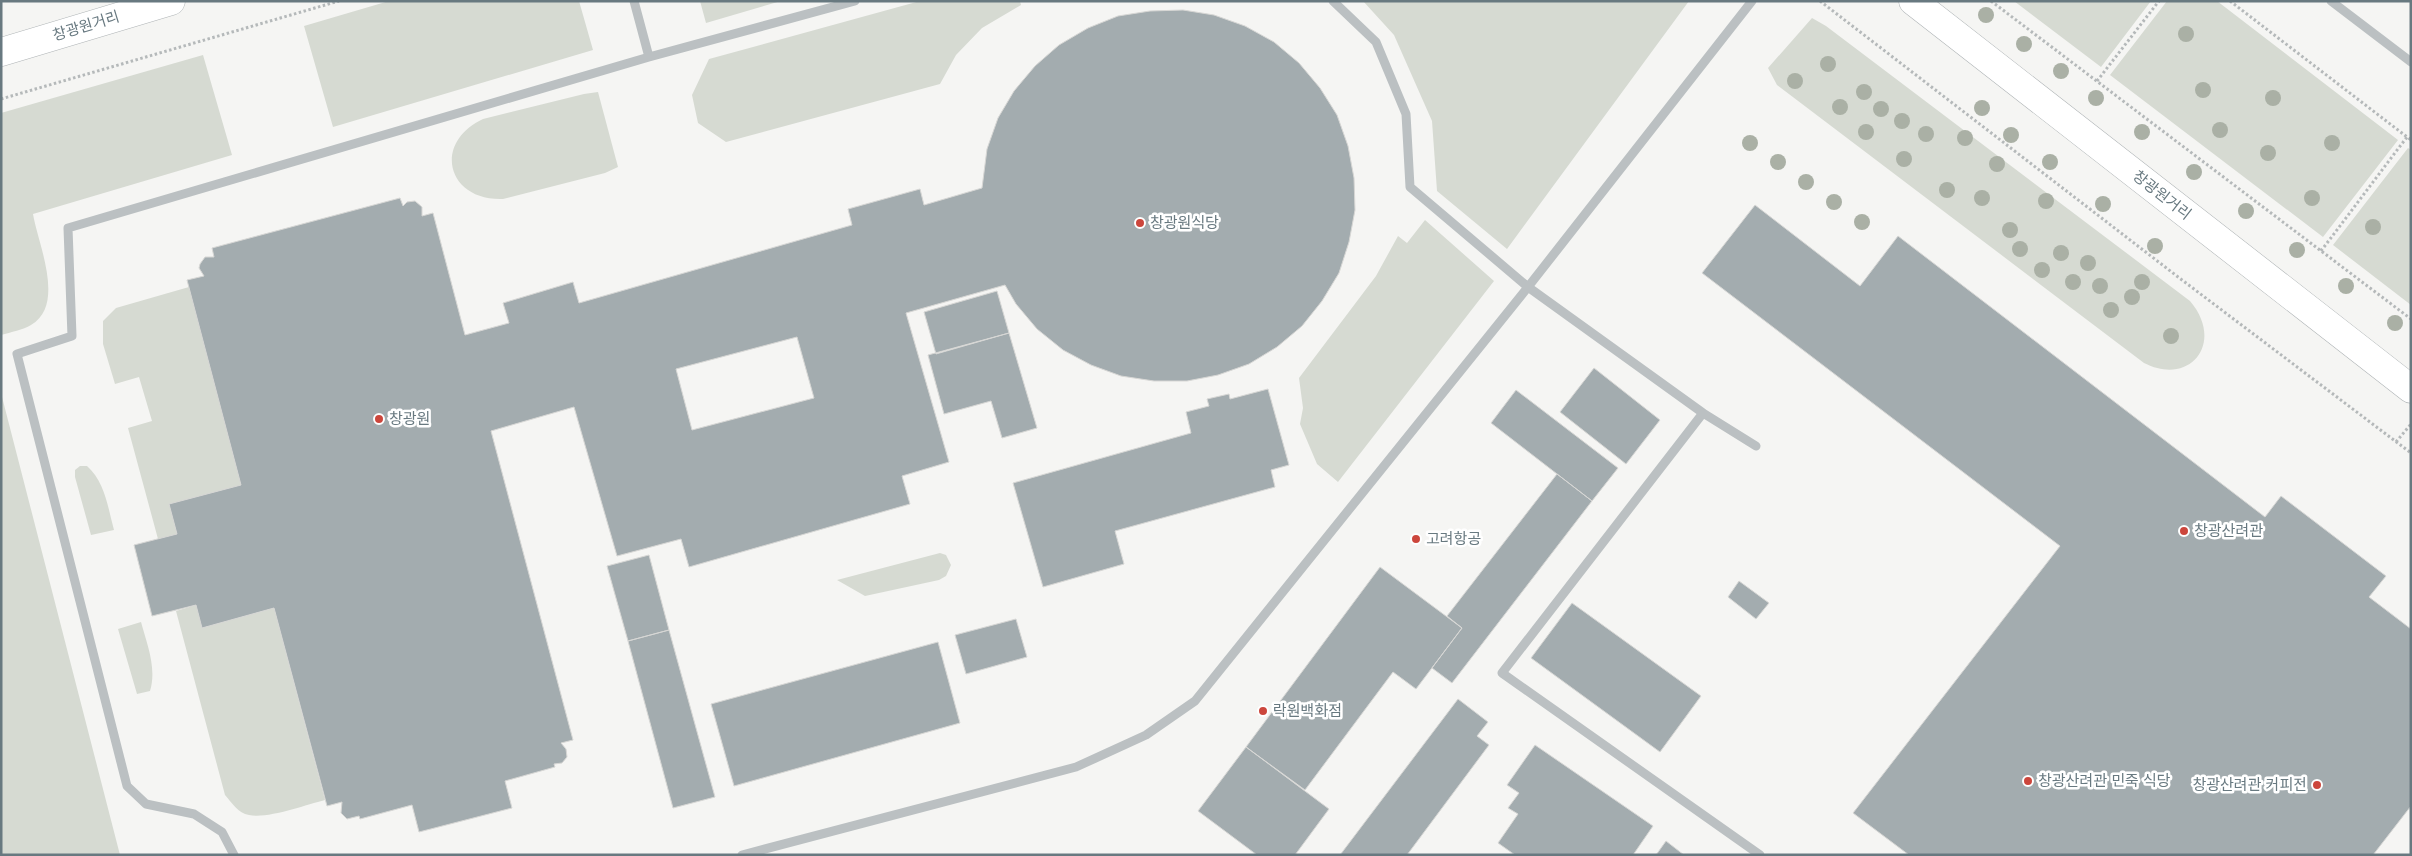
<svg xmlns="http://www.w3.org/2000/svg" width="2412" height="856" viewBox="0 0 2412 856" font-family="Arial,'Noto Sans KR',sans-serif">
  <style>
    .green { fill: #d6dad2 }
    .building { fill: #a3acaf; stroke: #d7d7d5; fill-rule: evenodd }
    .lines { fill: none; stroke-linecap: round; stroke-linejoin: round }
    .major-casing { stroke: #afb4b6; stroke-width: 29 }
    .path { stroke: #b5b9ba; stroke-width: 3; stroke-dasharray: 2.5 2.5; stroke-linecap: butt }
    .minor { stroke: #bbc0c2; stroke-width: 9 }
    .major { stroke: #fff; stroke-width: 28 }
    .tree { fill: #aab0a5 }
    .poi-dot { fill: #cc463c; stroke: #fff; stroke-width: 2 }
    .labels { text-anchor: middle; stroke-width: 5; stroke-linejoin: round; paint-order: stroke }
    .street-label { font-size: 15px; fill: #687980; stroke: #fff }
    .poi-label { font-size: 15px; fill: #687980; stroke: #fff; text-anchor: start }
  </style>
  <rect width="100%" height="100%" fill="#f5f5f3"/>
  <path class="green" d="M389,1H579L593,50L333,127L304,26Z
    M700,1H781L706,23Z
    M920,1H1020L1021,5L982,28L956,55L940,84L726,142L698,123L692,95L709,59Z
    M1363,1H1689L1507,249L1437,191L1432,121L1394,35Z
    M2014,1H2151L2101,67Z
    M2167,1H2217L2398,140L2323,237L2110,75Z
    M1812,18L1826,26L2190,301C2225,342 2191,387 2144,363L1777,85L1768,68Z
    M203,55L232,155L33,214C38,244 66,305 31,325C23,330 11,332 1,335V113Z
    M598,92L618,167L605,173L503,199C447,201 432,143 483,119L584,94Z
    M2408,148L2411,150V305L2333,245Z
    M1425,220L1494,281L1338,482L1317,464L1300,424L1303,408L1299,378L1376,276L1398,236L1407,243Z
    M189,287L241,485L169,504L177,534L158,539L128,428L152,421L139,377L115,384L103,344V321L116,308Z
    M1,393L120,855H1Z
    M80,466H87C105,482 108,508 114,530L91,535L75,477V470Z
    M940,553L946,555L951,565L946,576L939,580L865,596L837,580Z
    M196,605L202,628L274,608L325,800C305,805 268,819 249,815C238,813 232,803 225,795L176,611Z
    M141,622C147,644 157,668 150,691L137,694L118,629Z"/>
  <path class="building" d="M1183,10L1214,15L1245,26L1274,42L1299,63L1320,88L1337,115L1348,146L1354,178L1355,210L1349,242L1339,273L1322,301L1302,326L1277,347L1249,364L1218,375L1187,381H1154L1121,376L1091,365L1063,350L1037,329L1016,304L1005,285L906,313L949,462L902,476L910,504L689,567L681,539L617,556L574,407L491,431L573,740L561,743L566,749L567,757L562,763L554,764L555,767L505,781L512,808L419,832L412,805L360,819L359,816L347,819L341,813L342,802L327,806L274,608L202,628L196,605L152,616L134,545L177,534L169,504L241,485L187,280L204,276L199,268L200,264L205,257H214L212,248L400,198L403,206L407,202L415,201L422,207V216L433,213L465,335L509,323L503,303L573,282L579,303L852,225L848,209L920,189L924,205L982,188L987,149L998,118L1014,91L1035,66L1059,45L1088,28L1118,16L1150,11ZM797,337L814,398L692,430L676,369Z
    M1755,205L1860,286L1898,236L2265,517L2281,496L2386,576L2369,597L2411,629V806L2373,855H1909L1853,813L2060,546L1702,273Z
    M997,291L1009,333L936,354L924,312Z
    M1009,333L1037,428L1002,438L991,401L944,414L928,355Z
    M1594,368L1660,420L1626,464L1560,412Z
    M1268,389L1289,465L1271,470L1275,487L1115,531L1124,564L1043,587L1013,483L1191,433L1186,412L1209,406L1207,399L1229,394L1230,399Z
    M1516,390L1618,468L1592,501L1491,423Z
    M1557,474L1592,501L1452,683L1432,668L1462,628L1447,616Z
    M649,555L669,630L628,641L607,566Z
    M1380,567L1462,628L1416,689L1393,672L1305,790L1246,747Z
    M1739,581L1769,603L1756,619L1728,597Z
    M1572,603L1701,696L1660,752L1531,658Z
    M1016,619L1027,657L966,674L955,635Z
    M669,630L715,797L673,808L628,641Z
    M938,642L960,723L734,786L711,704Z
    M1458,699L1488,722L1477,736L1489,745L1407,855H1340Z
    M1535,745L1653,826L1633,855H1515L1498,843L1518,814L1508,808L1519,793L1507,785Z
    M1246,747L1329,809L1295,855H1257L1198,811Z
    M1666,841L1684,855H1656Z"/>
  <g class="lines">
    <defs>
      <path id="major" d="M1913,1L2411,389
        M1,52L171,1"/>
    </defs>
    <use href="#major" class="major-casing"/>
    <path class="path" d="M1820,1L2182,280L2411,453
      M1991,1L2411,319
      M2230,1L2411,140
      M2097,81L2159,1
      M1,99L339,1
      M2321,251L2407,137
      M2396,442L2411,424"/>
    <path class="minor" d="M634,1L649,57
      M1333,1L1376,42L1406,114L1410,187L1528,287L1703,413L1502,673L1760,855
      M2331,1L2411,62
      M1703,413L1756,446
      M234,855L222,832L194,814L146,804L127,786L17,354L72,336L68,228L649,57L855,1
      M742,855L1076,767L1146,735L1195,701L1528,287L1752,1"/>
    <use href="#major" class="major"/>
  </g>
  <g class="tree">
    <circle cx="1986" cy="15" r="8"/>
    <circle cx="2186" cy="34" r="8"/>
    <circle cx="2024" cy="44" r="8"/>
    <circle cx="1828" cy="64" r="8"/>
    <circle cx="2061" cy="71" r="8"/>
    <circle cx="1795" cy="81" r="8"/>
    <circle cx="2203" cy="90" r="8"/>
    <circle cx="1864" cy="92" r="8"/>
    <circle cx="2096" cy="98" r="8"/>
    <circle cx="2273" cy="98" r="8"/>
    <circle cx="1840" cy="107" r="8"/>
    <circle cx="1982" cy="108" r="8"/>
    <circle cx="1881" cy="109" r="8"/>
    <circle cx="1902" cy="121" r="8"/>
    <circle cx="2220" cy="130" r="8"/>
    <circle cx="1866" cy="132" r="8"/>
    <circle cx="2142" cy="132" r="8"/>
    <circle cx="1926" cy="134" r="8"/>
    <circle cx="2011" cy="135" r="8"/>
    <circle cx="1965" cy="138" r="8"/>
    <circle cx="1750" cy="143" r="8"/>
    <circle cx="2332" cy="143" r="8"/>
    <circle cx="2268" cy="153" r="8"/>
    <circle cx="1904" cy="159" r="8"/>
    <circle cx="1778" cy="162" r="8"/>
    <circle cx="2050" cy="162" r="8"/>
    <circle cx="1997" cy="164" r="8"/>
    <circle cx="2194" cy="172" r="8"/>
    <circle cx="1806" cy="182" r="8"/>
    <circle cx="1947" cy="190" r="8"/>
    <circle cx="1982" cy="198" r="8"/>
    <circle cx="2312" cy="198" r="8"/>
    <circle cx="2046" cy="201" r="8"/>
    <circle cx="1834" cy="202" r="8"/>
    <circle cx="2103" cy="204" r="8"/>
    <circle cx="2246" cy="211" r="8"/>
    <circle cx="1862" cy="222" r="8"/>
    <circle cx="2373" cy="227" r="8"/>
    <circle cx="2010" cy="230" r="8"/>
    <circle cx="2155" cy="246" r="8"/>
    <circle cx="2020" cy="249" r="8"/>
    <circle cx="2297" cy="250" r="8"/>
    <circle cx="2061" cy="253" r="8"/>
    <circle cx="2088" cy="263" r="8"/>
    <circle cx="2042" cy="270" r="8"/>
    <circle cx="2073" cy="282" r="8"/>
    <circle cx="2142" cy="282" r="8"/>
    <circle cx="2100" cy="286" r="8"/>
    <circle cx="2346" cy="286" r="8"/>
    <circle cx="2132" cy="297" r="8"/>
    <circle cx="2111" cy="310" r="8"/>
    <circle cx="2395" cy="323" r="8"/>
    <circle cx="2171" cy="336" r="8"/>
  </g>
  <g class="poi-dot">
    <circle cx="1140" cy="223" r="5"/>
    <circle cx="379" cy="419" r="5"/>
    <circle cx="2184" cy="531" r="5"/>
    <circle cx="1416" cy="539" r="5"/>
    <circle cx="1263" cy="711" r="5"/>
    <circle cx="2028" cy="781" r="5"/>
    <circle cx="2317" cy="785" r="5"/>
  </g>
  <g class="labels">
    <g class="street-label">
      <text transform="translate(86 26) rotate(-17)" y="5">창광원거리</text>
      <text transform="translate(2162 195) rotate(38)" y="5">창광원거리</text>
    </g>
    <g class="poi-label">
      <text x="1150" y="228">창광원식당</text>
      <text x="389" y="424">창광원</text>
      <text x="2194" y="536">창광산려관</text>
      <text x="1426" y="544">고려항공</text>
      <text x="1273" y="716">락원백화점</text>
      <text x="2038" y="786">창광산려관 민죽 식당</text>
      <text x="2307" y="790" text-anchor="end">창광산려관 커피전</text>
    </g>
  </g>
  <rect width="2412" height="856" fill="none" stroke="#687980" stroke-width="5"/>
</svg>
